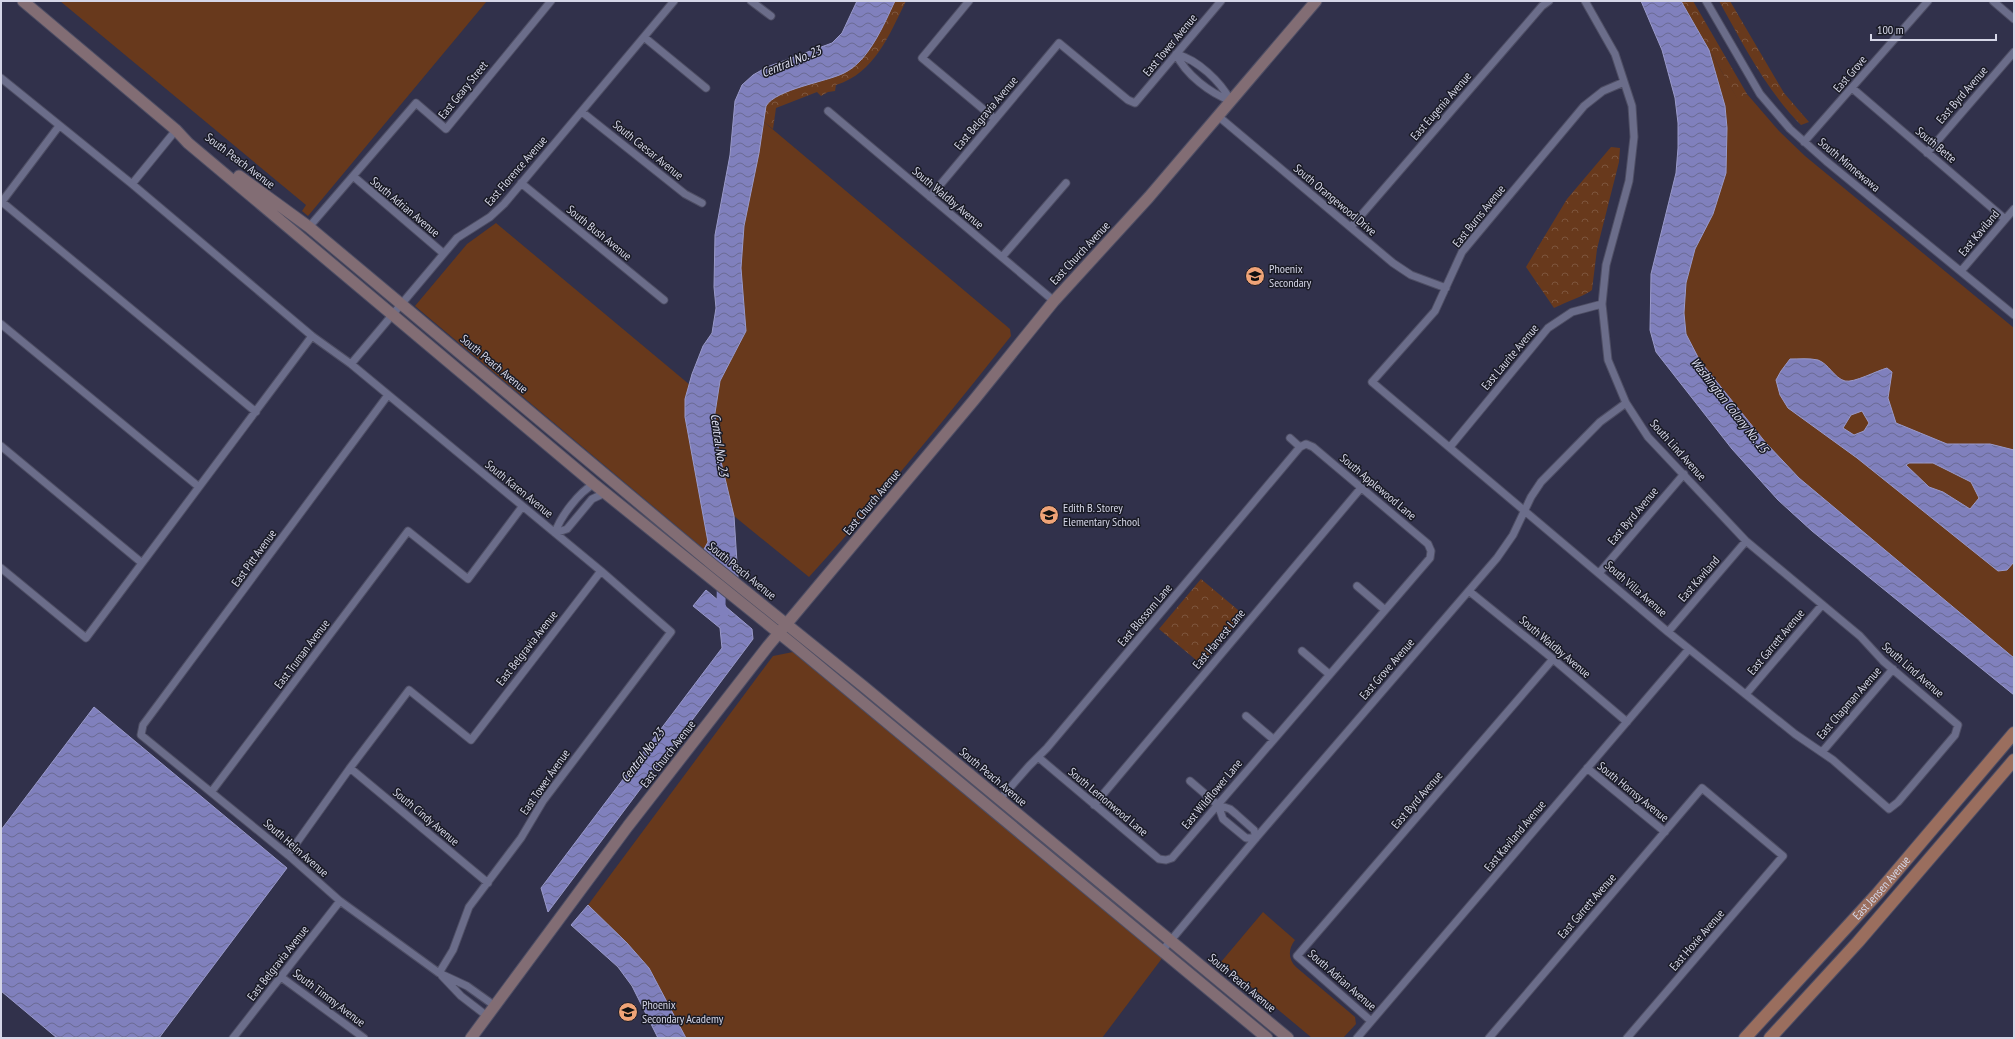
<svg xmlns="http://www.w3.org/2000/svg" width="2015" height="1039" viewBox="0 0 2015 1039" font-family="'PT Sans Narrow',sans-serif">
  <style>
    .grass { fill: #68391c }
    .park { fill: url(#park-crowns) }
    .water { fill: url(#water-waves); stroke: #9a9aca; fill-rule: evenodd }
    .lines { fill: none; stroke-linecap: round; stroke-linejoin: round }
    .canal { stroke: #8080bd; stroke-width: 9 }
    .street-casing { stroke: #4e4e64; stroke-width: 9 }
    .secondary-casing { stroke: #4e4e64; stroke-width: 13 }
    .primary-casing { stroke: #4e4e64; stroke-width: 14 }
    .street { stroke: #6b6d8a; stroke-width: 7 }
    .secondary { stroke: #826d74; stroke-width: 11 }
    .primary { stroke: #9a6e5e; stroke-width: 12 }
    .labels { text-anchor: middle; stroke-width: 3; stroke-linejoin: round; paint-order: stroke }
    .street-label { font-size: 12px; fill: #d5d6e7; stroke: #1a1b26 }
    .poi-label { font-size: 12px; fill: #d5d6e7; stroke: #1a1b26; text-anchor: start }
    .water-label { font-size: 13px; font-style: italic; fill: #dddef0; stroke: #1a1b26 }
  </style>
  <defs>
    <pattern id="park-crowns" width="20" height="18" patternUnits="userSpaceOnUse"><rect width="20" height="18" fill="#68391c"/><path d="M2 6a3 3 0 1 1 6 0M12 15a3 3 0 1 1 6 0" fill="none" stroke="#7d553d"/></pattern>
    <pattern id="water-waves" width="16" height="10" patternUnits="userSpaceOnUse"><rect width="16" height="10" fill="#8080bd"/><path d="M0 5q4-4 8 0t8 0" fill="none" stroke="#6a6a93"/></pattern>
  </defs>
  <rect width="100%" height="100%" fill="#31314b"/>
  <path class="grass" d="M60,1H487L308,216L302,211L306,205Z
    M1709,50L1738,99L1747,94L1779,131L1805,156L2014,328V658L1799,478L1766,443L1700,361L1686,334L1684,313L1686,283L1695,249L1713,214L1725,106Z
    M764,122L1010,329L1011,336C946,418 880,499 809,577L734,516L719,453L715,414L720,381L746,331L741,268L744,226Z
    M496,223L690,385L685,399V417L708,543L704,549L415,306L467,244Z
    M793,652L1163,957L1102,1038H686L649,968L627,943L588,905L773,656Z
    M1263,912L1295,940C1288,949 1288,959 1296,967L1355,1017L1356,1024L1343,1038H1312L1221,962Z"/>
  <path class="park" d="M895,1H906C889,35 875,73 836,85L835,91L828,92L821,96L817,92L776,108L773,129L764,122C765,115 764,106 769,101C780,88 829,82 845,72C871,58 883,26 895,1Z
    M1681,1H1693L1747,94L1738,100Z
    M1719,1H1730L1784,93L1809,122L1801,125C1766,90 1743,44 1719,1Z
    M1611,147L1620,148L1619,162L1597,249L1592,290C1588,294 1562,304 1554,308L1526,267L1567,199Z
    M1201,579L1244,615L1202,665L1159,629Z"/>
  <path class="water" d="M857,1H895C884,24 869,61 844,73C826,82 776,89 766,106L759,153L744,226L741,268L746,331L720,381L715,413L719,453L734,516L738,578L704,549L708,542L685,417V399L692,374L703,346L712,333L716,308L714,287L715,235L730,155L735,101L742,85L753,75L767,67L832,43L842,33Z
    M1641,1H1681L1709,50L1725,106L1727,128L1726,173L1713,214L1695,249L1686,283L1684,313L1686,334L1700,361L1766,443L1799,478L2014,658V695L1812,531L1778,500L1732,449L1656,352L1650,330L1651,274L1676,173L1678,148V123L1675,98L1662,50Z
    M1790,359C1799,359 1809,358 1818,360C1829,364 1834,378 1845,381C1854,383 1876,371 1887,368L1892,372L1888,398L1896,423L1947,444H1990L2014,450V562L2007,570L1998,571L1857,458L1788,408L1780,395L1776,380L1781,371ZM1862,411L1869,423L1864,431L1854,435L1843,428L1851,415ZM1909,463H1933L1971,482L1979,498L1970,509L1943,492L1929,487L1906,465Z
    M706,590L752,629L753,639L548,912L541,888L722,648L720,628L693,606Z
    M94,707L287,868L159,1038H57L1,991V830Z
    M588,905L627,943L649,968L686,1038H658L632,986L618,967L571,925Z"/>
  <g class="lines">
    <path class="canal" d="M722,552L721,605L724,613"/>
    <defs>
      <path id="street" d="M751,1L771,16
        M969,1L922,58L995,119
        M1585,1L1615,54L1632,106L1634,137L1629,181L1606,265L1602,304L1608,360L1626,403L1648,437L1746,541L1860,636L1883,661L1958,725L1955,735L1898,802L1889,809L1833,760L1795,734L1668,632L1372,382L1435,311L1462,252L1584,106L1603,91L1624,82
        M1706,1L1760,94L1790,129L1826,161L2014,315
        M1993,1L2014,19
        M644,37L706,88
        M1176,54C1198,60 1220,81 1231,101
        M1176,54C1186,75 1210,93 1231,101
        M1,78L132,184L312,336L351,364L601,571L671,632L543,801L521,838L469,907L453,950L439,973
        M1852,88L2005,219
        M828,111L1054,301
        M582,112L685,194L702,203
        M1218,116L1393,263L1411,275L1446,288
        M1804,142L1928,1
        M1927,153L2014,52
        M353,176L443,253
        M521,183L664,300
        M132,184L176,130
        M930,197L1059,43L1128,100L1135,103L1221,1
        M2,202L256,412
        M1,203L59,126
        M309,227L416,103L446,129L551,1
        M1351,227L1542,6L1549,1
        M1002,257L1066,183
        M1961,271L2014,209
        M1,324L199,487
        M351,364L457,238L490,217L504,204L674,1
        M388,395L143,725L141,735L288,855L340,901L439,973L467,986L495,1006
        M1290,438L1300,447
        M1,446L142,563
        M1450,447L1548,328L1572,312L1602,304
        M555,533L567,529L592,499L605,493
        M555,533C560,517 579,492 594,484
        M1,568L86,638L312,336
        M1600,572L1684,474
        M1357,586L1385,610
        M1469,591L1553,659L1627,722
        M1668,632L1746,541
        M1302,651L1329,674
        M1746,694L1822,605
        M1246,716L1273,739
        M1822,752L1893,669
        M350,768L488,883
        M1587,768L1665,832
        M1190,781L1218,805L1230,809L1236,814L1254,830L1256,838H1246L1223,819L1218,805
        M212,791L408,531L468,579L522,507
        M1000,799L1029,766L1047,748L1300,447L1306,444L1313,447L1428,544L1431,551L1430,558L1172,858L1166,860L1159,859L1038,757
        M1094,805L1361,488
        M288,855L350,768L409,690L471,740L601,571
        M1162,951L1256,838L1497,558L1513,535L1531,497L1541,482L1600,422L1626,403
        M442,976L461,996L487,1016
        M281,977L364,1038
        M1371,1021L1297,956L1553,659
        M233,1038L340,901
        M1357,1038L1689,649
        M1489,1038L1702,788L1783,856L1627,1038"/>
      <path id="secondary" d="M23,1L176,130L188,143L594,484L795,646L1267,1038
        M239,176L309,227L713,565L863,686L1288,1038
        M471,1038L628,826L768,646L974,400L1054,301L1149,197L1316,1"/>
      <g id="primary">
        <path id="s1" d="M1745,1038L1878,893L2014,733"/>
        <path d="M1770,1038L1858,942L2014,760"/>
      </g>
    </defs>
    <use href="#street" class="street-casing"/>
    <use href="#secondary" class="secondary-casing"/>
    <use href="#primary" class="primary-casing"/>
    <use href="#street" class="street"/>
    <use href="#secondary" class="secondary"/>
    <use href="#primary" class="primary"/>
  </g>
  <defs>
    <symbol id="school-disc" viewBox="-11 -11 22 22"><circle r="9.5" fill="#efa377" stroke="#1a1b26"/><path d="M0-5L7-2L0 1L-7-2ZM-4 1L0 2.5L4 1V4Q0 6-4 4Z" fill="#111"/></symbol>
  </defs>
  <g fill-rule="evenodd">
    <use href="#school-disc" x="1244" y="265" width="22" height="22"/>
    <use href="#school-disc" x="1038" y="504" width="22" height="22"/>
    <use href="#school-disc" x="617" y="1001" width="22" height="22"/>
  </g>
  <g class="labels">
    <g class="street-label">
      <text transform="translate(1170 45) rotate(-50)" y="4">East Tower Avenue</text>
      <text transform="translate(1850 74) rotate(-49)" y="4">East Grove</text>
      <text transform="translate(463 90) rotate(-51)" y="4">East Geary Street</text>
      <text transform="translate(1962 95) rotate(-49)" y="4">East Byrd Avenue</text>
      <text transform="translate(1441 106) rotate(-49)" y="4">East Eugenia Avenue</text>
      <text transform="translate(986 113) rotate(-50)" y="4">East Belgravia Avenue</text>
      <text transform="translate(1936 145) rotate(40)" y="4">South Bette</text>
      <text transform="translate(648 150) rotate(39)" y="4">South Caesar Avenue</text>
      <text transform="translate(240 161) rotate(37)" y="4">South Peach Avenue</text>
      <text transform="translate(1849 165) rotate(40)" y="4">South Minnewawa</text>
      <text transform="translate(516 171) rotate(-49)" y="4">East Florence Avenue</text>
      <text transform="translate(948 198) rotate(40)" y="4">South Waldby Avenue</text>
      <text transform="translate(1335 200) rotate(40)" y="4">South Orangewood Drive</text>
      <text transform="translate(405 207) rotate(40)" y="4">South Adrian Avenue</text>
      <text transform="translate(1479 216) rotate(-51)" y="4">East Burns Avenue</text>
      <text transform="translate(599 233) rotate(39)" y="4">South Bush Avenue</text>
      <text transform="translate(1979 233) rotate(-50)" y="4">East Kaviland</text>
      <text transform="translate(1080 253) rotate(-47)" y="4">East Church Avenue</text>
      <text transform="translate(1510 357) rotate(-50)" y="4">East Laurite Avenue</text>
      <text transform="translate(494 364) rotate(40)" y="4">South Peach Avenue</text>
      <text transform="translate(1678 450) rotate(48)" y="4">South Lind Avenue</text>
      <text transform="translate(1378 487) rotate(40)" y="4">South Applewood Lane</text>
      <text transform="translate(519 489) rotate(39)" y="4">South Karen Avenue</text>
      <text transform="translate(872 502) rotate(-50)" y="4">East Church Avenue</text>
      <text transform="translate(1633 516) rotate(-50)" y="4">East Byrd Avenue</text>
      <text transform="translate(254 558) rotate(-54)" y="4">East Pitt Avenue</text>
      <text transform="translate(742 571) rotate(39)" y="4">South Peach Avenue</text>
      <text transform="translate(1699 579) rotate(-49)" y="4">East Kaviland</text>
      <text transform="translate(1636 589) rotate(41)" y="4">South Villa Avenue</text>
      <text transform="translate(1145 615) rotate(-50)" y="4">East Blossom Lane</text>
      <text transform="translate(1219 639) rotate(-50)" y="4">East Harvest Lane</text>
      <text transform="translate(1776 642) rotate(-50)" y="4">East Garrett Avenue</text>
      <text transform="translate(1555 647) rotate(40)" y="4">South Waldby Avenue</text>
      <text transform="translate(527 648) rotate(-52)" y="4">East Belgravia Avenue</text>
      <text transform="translate(302 654) rotate(-53)" y="4">East Truman Avenue</text>
      <text transform="translate(1387 669) rotate(-49)" y="4">East Grove Avenue</text>
      <text transform="translate(1913 670) rotate(41)" y="4">South Lind Avenue</text>
      <text transform="translate(1849 703) rotate(-49)" y="4">East Chapman Avenue</text>
      <text transform="translate(668 754) rotate(-52)" y="4">East Church Avenue</text>
      <text transform="translate(993 777) rotate(40)" y="4">South Peach Avenue</text>
      <text transform="translate(545 782) rotate(-55)" y="4">East Tower Avenue</text>
      <text transform="translate(1633 792) rotate(39)" y="4">South Hornsy Avenue</text>
      <text transform="translate(1212 794) rotate(-50)" y="4">East Wildflower Lane</text>
      <text transform="translate(1417 800) rotate(-49)" y="4">East Byrd Avenue</text>
      <text transform="translate(1108 802) rotate(40)" y="4">South Lemonwood Lane</text>
      <text transform="translate(426 817) rotate(40)" y="4">South Cindy Avenue</text>
      <text transform="translate(1515 836) rotate(-50)" y="4">East Kaviland Avenue</text>
      <text transform="translate(296 848) rotate(41)" y="4">South Helm Avenue</text>
      <text dy="4" stroke="none"><textPath href="#s1" startOffset="203">East Jensen Avenue</textPath></text>
      <text transform="translate(1587 906) rotate(-49)" y="4">East Garrett Avenue</text>
      <text transform="translate(1697 940) rotate(-49)" y="4">East Hoxie Avenue</text>
      <text transform="translate(278 963) rotate(-52)" y="4">East Belgravia Avenue</text>
      <text transform="translate(1342 980) rotate(41)" y="4">South Adrian Avenue</text>
      <text transform="translate(1242 983) rotate(40)" y="4">South Peach Avenue</text>
      <text transform="translate(329 998) rotate(37)" y="4">South Timmy Avenue</text>
    </g>
    <g class="poi-label">
      <text x="1269" y="273">Phoenix<tspan x="1269" dy="14">Secondary</tspan></text>
      <text x="1063" y="512">Edith B. Storey<tspan x="1063" dy="14">Elementary School</tspan></text>
      <text x="642" y="1009">Phoenix<tspan x="642" dy="14">Secondary Academy</tspan></text>
    </g>
    <g class="water-label">
      <text transform="translate(791 61) rotate(-22)" y="5">Central No. 23</text>
      <text transform="translate(1730 405) rotate(52)" y="5">Washington Colony No. 15</text>
      <text transform="translate(720 445) rotate(82)" y="5">Central No. 23</text>
      <text transform="translate(642 755) rotate(-53)" y="5">Central No. 23</text>
    </g>
  </g>
  <rect width="2015" height="1039" fill="none" stroke="#d5d6e7" stroke-width="4"/>
  <path d="M1871 34v6h125v-6" fill="none" stroke="#d5d6e7" stroke-width="2"/>
  <text x="1877" y="34" font-size="12" fill="#d5d6e7" stroke="#1a1b26" stroke-width="3" paint-order="stroke">100 m</text>
</svg>
